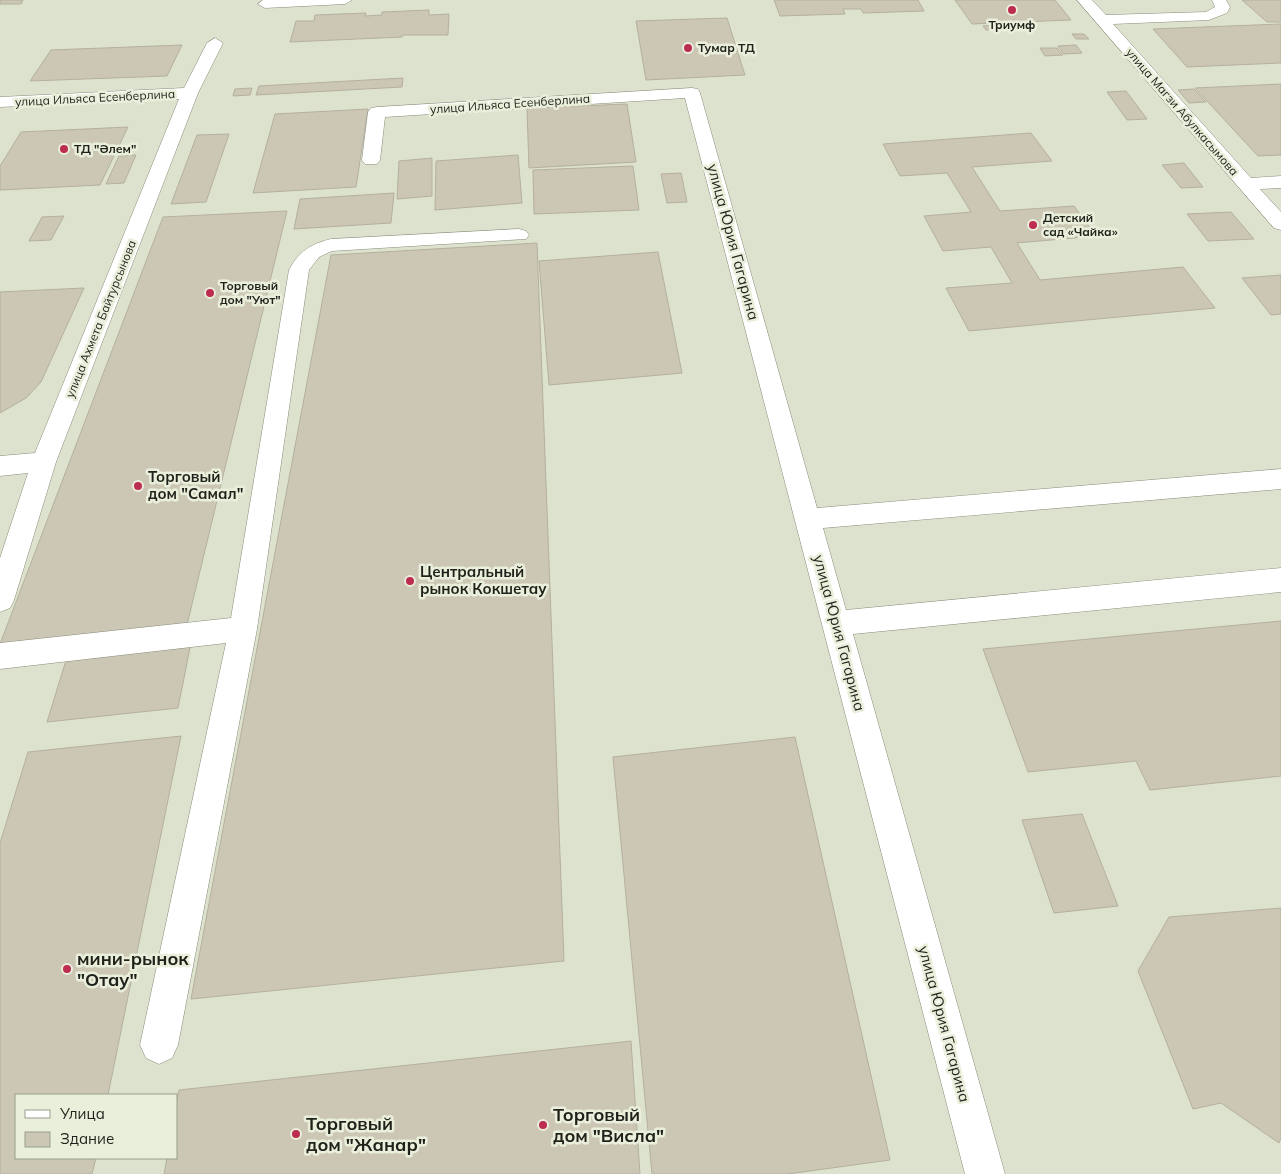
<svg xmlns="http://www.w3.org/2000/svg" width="1281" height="1174" viewBox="0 0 1281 1174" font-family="Mulish,sans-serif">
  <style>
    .building { fill: #cbc7b4; stroke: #b4b09d }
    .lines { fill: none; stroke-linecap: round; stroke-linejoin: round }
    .minor-casing { stroke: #878b79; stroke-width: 1 }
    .minor { fill: #fff; fill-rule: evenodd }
    .poi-dot { fill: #bd2d52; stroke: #eaefdb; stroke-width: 2 }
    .labels { text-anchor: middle; stroke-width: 5; stroke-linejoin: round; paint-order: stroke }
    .far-poi-label { font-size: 12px; font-weight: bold; fill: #1f211a; stroke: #eaefdb; text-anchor: start }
    .far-street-label { font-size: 12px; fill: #1f211a; stroke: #eaefdb }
    .street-label { font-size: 15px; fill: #1f211a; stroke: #eaefdb }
    .poi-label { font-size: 15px; font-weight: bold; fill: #1f211a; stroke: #eaefdb; text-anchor: start }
    .near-poi-label { font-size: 18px; font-weight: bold; fill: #1f211a; stroke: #eaefdb; text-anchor: start }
  </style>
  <rect width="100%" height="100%" fill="#dde2ce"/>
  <path class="building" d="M0,0H23L21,4H0Z
    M774,0H918L924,11L863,13L861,9H843L845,14L780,16Z
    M955,0H1055L1071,20L972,24Z
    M1242,0H1281V22H1267Z
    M429,10V15L449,14L448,35H403L402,37L290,42L296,21H314L315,15L366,13L365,16L382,15V12Z
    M727,18L745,75L646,80L636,21Z
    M1034,23L1037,28L986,30L983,26Z
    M1281,24V63L1187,67L1153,29Z
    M1072,34H1084L1089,39H1076Z
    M182,45L167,76L30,81L51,50Z
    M1076,45L1082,53L1064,54L1058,46Z
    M1040,48H1057L1063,55L1045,56Z
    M403,78L402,87L256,95L259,86Z
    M1281,84V155L1258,156L1195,88Z
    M252,88L250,95L233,96L235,89Z
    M1194,89L1206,102L1189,103L1178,90Z
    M1126,91L1147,119L1127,120L1107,92Z
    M627,104L636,162L529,168L527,108Z
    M368,109L356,187L253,193L275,114Z
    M128,127L100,185L0,190V166L21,132Z
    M1031,133L1052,161L972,167L1000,211L1074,206L1096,236L1017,243L1040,280L1183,267L1215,308L969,331L946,288L1012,283L991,247L943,251L924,216L971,212L947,173L900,176L883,144Z
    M229,134L206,202L171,204L197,135Z
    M136,155L124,183L106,184L119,156Z
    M518,155L522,203L435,210L436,161Z
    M432,158V196L397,199L399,161Z
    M1184,163L1203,187L1181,188L1162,165Z
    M633,166L639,210L534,214L533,170Z
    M681,173L687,202L667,203L661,174Z
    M394,193L391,223L294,229L300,199Z
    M287,211L186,629L0,644L163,217Z
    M1231,212L1254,239L1208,241L1187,214Z
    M64,216L51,240L29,241L42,217Z
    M537,243L564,961L191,999L331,255Z
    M658,252L682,373L549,385L539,261Z
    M1281,275V314L1271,315L1242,278Z
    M84,288L41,382L26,398L0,413V292Z
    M1281,621V776L1150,790L1136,761L1028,772L983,649Z
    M191,643L178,708L47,722L67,657Z
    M181,736L108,1095H16V1158H96L92,1174H0V843L28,752Z
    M795,737L890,1160L788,1174H652L613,757Z
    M1082,814L1118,906L1054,913L1022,820Z
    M1281,908V1138L1279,1143L1221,1103L1193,1109L1138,971L1169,917Z
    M631,1041L640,1174H164L167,1158H176V1104L179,1090Z"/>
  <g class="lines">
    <defs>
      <path id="minor" d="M263,0H352L345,4L265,8L258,4Z
        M1077,0H1092L1106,15L1206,12L1215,7L1212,0H1226L1230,7L1227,13L1209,20L1113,24L1251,178L1281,176V188L1260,189L1281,212V230L1274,228Z
        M215,38L223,43L198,93L56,462L14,600L10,608L0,612V558L28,473L0,476V456L35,453L179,99L0,107V97L184,88L207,43Z
        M692,88L698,89L700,93L817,508L1281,469V489L823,528L846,610L1281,568V592L853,634L1005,1174H965L685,98L385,117L380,160L377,164H365L362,160L368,112L371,108L377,107Z
        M519,229L526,231L529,235L526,239L332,251L319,257L309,270L257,629L178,1045L172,1058L159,1064L146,1058L140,1045L226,643L0,669V643L231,618L289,270C299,251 311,244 331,239Z"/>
    </defs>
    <use href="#minor" class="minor-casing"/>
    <use href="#minor" class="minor"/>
  </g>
  <g class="poi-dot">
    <circle cx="1012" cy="10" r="5"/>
    <circle cx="688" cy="48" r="5"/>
    <circle cx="64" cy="149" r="5"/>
    <circle cx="1033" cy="225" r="5"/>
    <circle cx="210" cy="293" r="5"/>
    <circle cx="138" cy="486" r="5"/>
    <circle cx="410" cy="581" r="5"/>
    <circle cx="67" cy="969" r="5"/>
    <circle cx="543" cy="1125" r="5"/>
    <circle cx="296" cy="1134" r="5"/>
  </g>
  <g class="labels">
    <g class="far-poi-label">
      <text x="1012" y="29" text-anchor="middle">Триумф</text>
      <text x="698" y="52">Тумар ТД</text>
      <text x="74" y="153">ТД "Әлем"</text>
      <text x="1043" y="222">Детский<tspan x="1043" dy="14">сад «Чайка»</tspan></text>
      <text x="220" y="290">Торговый<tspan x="220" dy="14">дом "Уют"</tspan></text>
    </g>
    <g class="far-street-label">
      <text transform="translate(95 98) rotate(-3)" y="4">улица Ильяса Есенберлина</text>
      <text transform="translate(510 104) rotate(-4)" y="4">улица Ильяса Есенберлина</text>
      <text transform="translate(1182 112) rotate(49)" y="4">улица Магзи Абулкасымова</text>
      <text transform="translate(101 319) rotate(-68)" y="4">улица Ахмета Байтурсынова</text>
    </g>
    <g class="street-label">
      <text transform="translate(733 242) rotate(75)" y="5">улица Юрия Гагарина</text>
      <text transform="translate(839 633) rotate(75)" y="5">улица Юрия Гагарина</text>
      <text transform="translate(944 1024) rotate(75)" y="5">улица Юрия Гагарина</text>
    </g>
    <g class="poi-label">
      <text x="148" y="482">Торговый<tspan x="148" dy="17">дом "Самал"</tspan></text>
      <text x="420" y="577">Центральный<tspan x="420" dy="17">рынок Кокшетау</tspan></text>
    </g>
    <g class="near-poi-label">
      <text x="77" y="965">мини-рынок<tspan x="77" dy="21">"Отау"</tspan></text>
      <text x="553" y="1121">Торговый<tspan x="553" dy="21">дом "Висла"</tspan></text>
      <text x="306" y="1130">Торговый<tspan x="306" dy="21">дом "Жанар"</tspan></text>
    </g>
  </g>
  <rect x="15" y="1094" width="162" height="65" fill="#eaefdb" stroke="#999d8e"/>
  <rect x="25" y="1110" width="25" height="8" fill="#ffffff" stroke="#999d8e"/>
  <text x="60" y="1119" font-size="15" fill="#1f211a">Улица</text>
  <rect x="25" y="1132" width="25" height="15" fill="#cbc7b4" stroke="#999d8e"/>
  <text x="60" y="1144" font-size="15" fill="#1f211a">Здание</text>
</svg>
